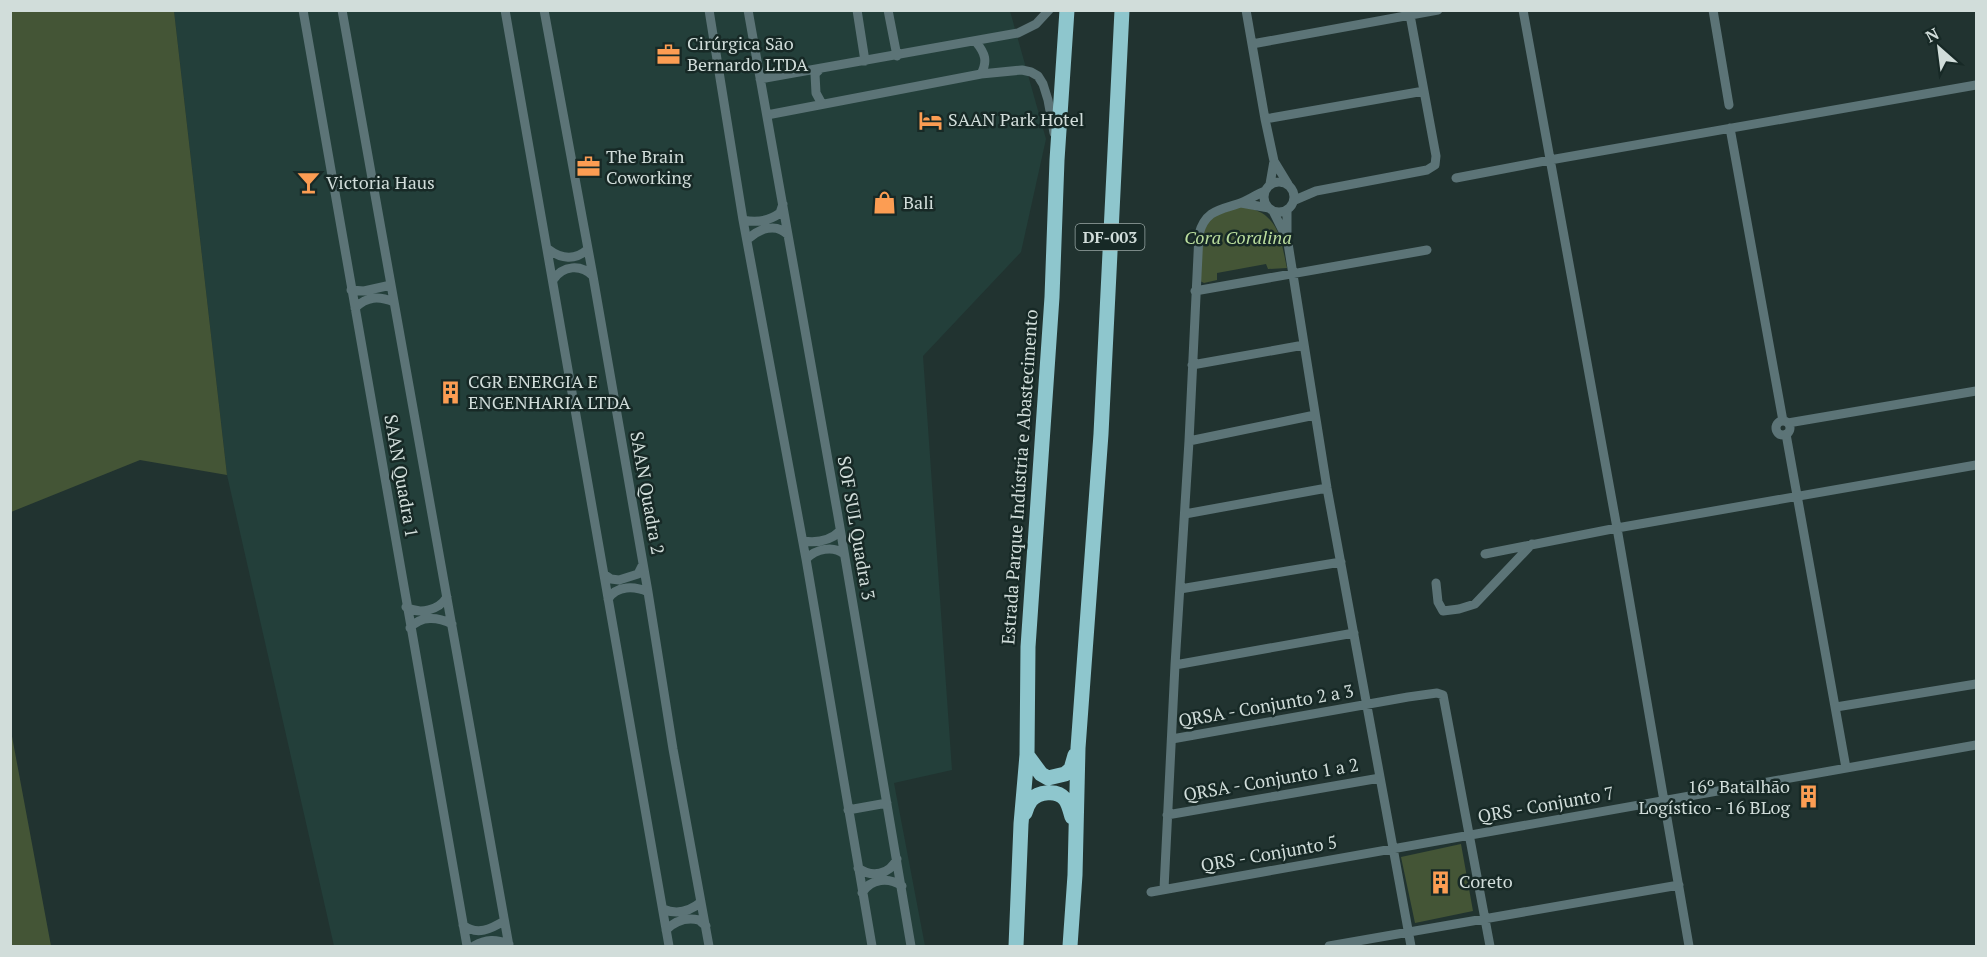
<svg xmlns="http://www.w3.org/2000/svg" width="1987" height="957" viewBox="0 0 1987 957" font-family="'PT Serif',serif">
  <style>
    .built { fill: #233f3a }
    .green { fill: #445536 }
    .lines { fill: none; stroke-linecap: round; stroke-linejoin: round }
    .minor { stroke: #5c7477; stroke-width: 9 }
    .trunk { stroke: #8ec6cd; stroke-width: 15 }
    .labels { text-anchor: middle; stroke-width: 5; stroke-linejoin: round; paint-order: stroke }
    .shield { fill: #172926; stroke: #99a7a4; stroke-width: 1.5 }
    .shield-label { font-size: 16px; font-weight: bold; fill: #d1ddda }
    .poi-label { font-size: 18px; fill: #d1ddda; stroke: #172926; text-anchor: start }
    .park-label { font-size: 18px; font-style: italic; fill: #bbde9e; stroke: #172926 }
    .street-label { font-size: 18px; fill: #d1ddda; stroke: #172926 }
  </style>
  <rect width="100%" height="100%" fill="#213330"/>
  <path class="built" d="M174,11H1010L1046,139L1021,252L923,356L952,770L894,783L925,946H334L227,475Z"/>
  <path class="green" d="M11,10L174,11L227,475L140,460L11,512Z
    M1244,206C1251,209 1261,211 1266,216C1281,228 1283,251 1287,268L1268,269L1266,264L1217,273V280L1204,283L1200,281C1200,262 1195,224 1216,214C1225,210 1235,209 1244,206Z
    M11,731L51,946H11Z
    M1461,844L1473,911L1415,923L1401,857Z"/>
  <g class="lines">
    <path class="minor" d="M303,10L467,946
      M342,10L509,946
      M505,10L669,946
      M544,10L593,276L648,592L673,749L709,946
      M709,10L743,220L806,559L872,946
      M748,10L838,516L911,946
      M857,10L865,61
      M888,10L897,56
      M1246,10L1265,119L1274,161
      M1523,10L1617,528L1689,946
      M1713,10L1729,105
      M976,42C985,53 988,61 981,74
      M1252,44L1438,10
      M819,70L815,74L816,93L822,104
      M760,79L1018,33L1036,24L1049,10
      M767,115L981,74L1022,70L1031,72L1038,76L1043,84L1048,100L1054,133
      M1265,119L1424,91
      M1730,128L1783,421
      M1456,178L1550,160L1976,85
      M1264 197a15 15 0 1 1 30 0a15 15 0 1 1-30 0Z
      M1270,184L1274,161L1288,184
      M1295,200L1316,191L1427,170L1435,165L1436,156L1410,15
      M1241,203L1269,208
      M1287,210V237L1327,488L1411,946
      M1273,211L1285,235
      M743,220C757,223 769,221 780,213L783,204
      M748,239C759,229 776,222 788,235
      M548,249C561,259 575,261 588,249
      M553,280C563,265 581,264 593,276
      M351,290L364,291L391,285
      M1195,291L1427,250
      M355,308C367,296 379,296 394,302
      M1192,365L1304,345
      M1776 428a7 7 0 1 1 14 0a7 7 0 1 1-14 0Z
      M1788,423L1976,391
      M1786,434L1846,768
      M1189,441L1315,415
      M1185,514L1327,488
      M803,541C817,543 830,541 840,531
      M1485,554L1617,528L1976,465
      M806,559C816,549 833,545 844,554
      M605,575L611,579L619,580L638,574L642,566
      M1436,583L1438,602L1443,611L1459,609L1475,604L1532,544
      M1180,589L1341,562
      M608,599C617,585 635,586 648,592
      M406,607C420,615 439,610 447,597
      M410,628C421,615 438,617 452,624
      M1175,665L1354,633
      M1836,707L1976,684
      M1172,739L1408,697L1437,693L1443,695L1490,946
      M848,810L887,803
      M1167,815L1380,778
      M858,868C872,878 889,875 897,859
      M1164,889L1175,665L1189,441L1199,234C1206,208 1223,210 1243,202C1251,198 1258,194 1265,191
      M1151,892L1976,745
      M862,893C871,878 889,877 902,886
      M663,909C677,915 689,912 701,902
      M463,925C477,936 491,929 504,921
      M666,930C675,921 686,917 699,920L706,926
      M474,946C486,939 496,939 509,944
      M1329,946L1679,885"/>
    <path class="trunk" d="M1027,755L1041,774L1048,778L1065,774L1071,769L1075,755
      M1025,813C1026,809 1028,804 1031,800C1038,792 1057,789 1065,799C1069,804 1070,811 1072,817
      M1016,946L1021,824L1027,755L1028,647L1052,297L1057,160L1067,10
      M1070,946L1075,875L1078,748L1101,434L1122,10"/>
  </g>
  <defs>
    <symbol id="office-bare" viewBox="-9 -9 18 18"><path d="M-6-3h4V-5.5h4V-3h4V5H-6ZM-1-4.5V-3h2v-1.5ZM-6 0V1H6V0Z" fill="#fc9d53" stroke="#172926" stroke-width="2.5" paint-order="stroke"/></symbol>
    <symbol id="hotel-bare" viewBox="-9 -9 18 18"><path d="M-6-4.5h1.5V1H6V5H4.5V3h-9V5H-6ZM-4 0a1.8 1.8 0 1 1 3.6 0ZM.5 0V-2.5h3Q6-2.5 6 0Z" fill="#fc9d53" stroke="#172926" stroke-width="2.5" paint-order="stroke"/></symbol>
    <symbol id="bar-bare" viewBox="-9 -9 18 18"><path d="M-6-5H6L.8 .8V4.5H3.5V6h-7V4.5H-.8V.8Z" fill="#fc9d53" stroke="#172926" stroke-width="2.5" paint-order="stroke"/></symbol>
    <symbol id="shop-bare" viewBox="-9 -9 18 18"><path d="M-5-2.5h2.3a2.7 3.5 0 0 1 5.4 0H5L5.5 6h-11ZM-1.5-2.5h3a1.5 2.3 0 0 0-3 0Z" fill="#fc9d53" stroke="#172926" stroke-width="2.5" paint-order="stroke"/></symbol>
    <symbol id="building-bare" viewBox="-9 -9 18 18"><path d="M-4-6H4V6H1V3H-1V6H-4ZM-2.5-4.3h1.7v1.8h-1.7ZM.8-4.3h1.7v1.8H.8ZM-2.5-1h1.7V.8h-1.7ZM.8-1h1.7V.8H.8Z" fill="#fc9d53" stroke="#172926" stroke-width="2.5" paint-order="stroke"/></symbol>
  </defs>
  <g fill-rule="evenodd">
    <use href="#office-bare" x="652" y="38" width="33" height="33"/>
    <use href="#hotel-bare" x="914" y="104" width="33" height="33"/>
    <use href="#office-bare" x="572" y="150" width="33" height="33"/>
    <use href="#bar-bare" x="292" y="166" width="33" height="33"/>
    <use href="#shop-bare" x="868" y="186" width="33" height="33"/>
    <use href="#building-bare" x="434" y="376" width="33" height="33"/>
    <use href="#building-bare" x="1792" y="780" width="33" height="33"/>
    <use href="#building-bare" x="1424" y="866" width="33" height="33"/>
  </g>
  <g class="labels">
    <rect class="shield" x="1075.5" y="224" width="69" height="26" rx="4.5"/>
    <g class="shield-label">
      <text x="1110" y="243">DF-003</text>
    </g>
    <g class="poi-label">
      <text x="687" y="50">Cirúrgica São<tspan x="687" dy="21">Bernardo LTDA</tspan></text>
      <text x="948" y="126">SAAN Park Hotel</text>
      <text x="606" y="163">The Brain<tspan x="606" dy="21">Coworking</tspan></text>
      <text x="326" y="189">Victoria Haus</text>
      <text x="903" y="209">Bali</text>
      <text x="468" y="388">CGR ENERGIA E<tspan x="468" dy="21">ENGENHARIA LTDA</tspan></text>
      <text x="1790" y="793" text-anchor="end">16º Batalhão<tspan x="1790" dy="21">Logístico - 16 BLog</tspan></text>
      <text x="1459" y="888">Coreto</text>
    </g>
    <g class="park-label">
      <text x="1238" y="244">Cora Coralina</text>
    </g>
    <g class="street-label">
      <text transform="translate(401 476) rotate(80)" y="6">SAAN Quadra 1</text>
      <text transform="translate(1020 477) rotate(-86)" y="6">Estrada Parque Indústria e Abastecimento</text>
      <text transform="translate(647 493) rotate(80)" y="6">SAAN Quadra 2</text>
      <text transform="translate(856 528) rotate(80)" y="6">SOF SUL Quadra 3</text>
      <text transform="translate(1266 706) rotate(-10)" y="6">QRSA - Conjunto 2 a 3</text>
      <text transform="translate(1271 780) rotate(-10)" y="6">QRSA - Conjunto 1 a 2</text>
      <text transform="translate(1546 805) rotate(-10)" y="6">QRS - Conjunto 7</text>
      <text transform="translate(1269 854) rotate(-10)" y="6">QRS - Conjunto 5</text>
    </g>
  </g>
  <rect width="1987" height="957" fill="none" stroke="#d1ddda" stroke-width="24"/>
  <g transform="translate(1939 48) rotate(332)" stroke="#172926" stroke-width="4.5" paint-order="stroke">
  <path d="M0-4.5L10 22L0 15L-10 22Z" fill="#d1ddda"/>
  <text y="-9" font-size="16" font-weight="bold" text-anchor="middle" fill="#d1ddda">N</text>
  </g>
</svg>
